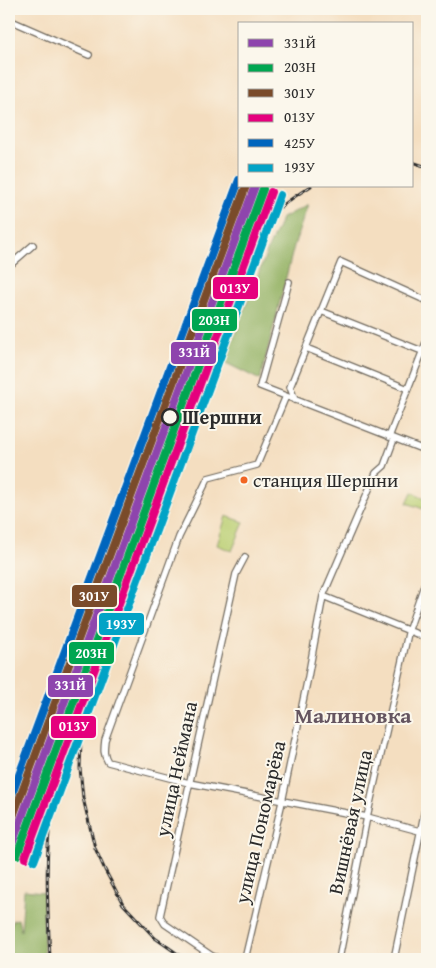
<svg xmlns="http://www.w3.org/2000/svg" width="436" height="968" viewBox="0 0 436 968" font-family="'Gentium Book Plus',serif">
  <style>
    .green { fill: #bbcf73; stroke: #737d4f }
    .forest { fill: #94b265; stroke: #606e48 }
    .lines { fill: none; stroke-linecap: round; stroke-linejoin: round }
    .minor-casing { stroke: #716a5f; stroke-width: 8 }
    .minor { stroke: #fff; stroke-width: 5.5 }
    .rail-casing { stroke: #2b2b2b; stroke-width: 3 }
    .rail { stroke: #fbf7ec; stroke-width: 1; stroke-dasharray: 4; stroke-linecap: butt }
    .rail-1-casing { stroke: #fbf7ec; stroke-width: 11 }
    .rail-2-casing { stroke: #fbf7ec; stroke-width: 11 }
    .rail-3-casing { stroke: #fbf7ec; stroke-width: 11 }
    .rail-4-casing { stroke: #fbf7ec; stroke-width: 11 }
    .rail-5-casing { stroke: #fbf7ec; stroke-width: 11 }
    .rail-6-casing { stroke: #fbf7ec; stroke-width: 11 }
    .rail-1 { stroke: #8e44ad; stroke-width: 8 }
    .rail-2 { stroke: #00a651; stroke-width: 8 }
    .rail-3 { stroke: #7a4b2a; stroke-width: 8 }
    .rail-4 { stroke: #e5007d; stroke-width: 8 }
    .rail-5 { stroke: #0065bd; stroke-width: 8 }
    .rail-6 { stroke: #02a3c6; stroke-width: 8 }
    .stop-dot { fill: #fbf7ec; stroke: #2b2b2b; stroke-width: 2.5 }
    .bus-dot { fill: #f26522; stroke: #fbf7ec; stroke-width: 2 }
    .labels { text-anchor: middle; stroke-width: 4; stroke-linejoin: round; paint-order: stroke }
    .bus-label { font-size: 19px; fill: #2b2b2b; stroke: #fbf7ec; text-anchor: start }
    .stop-label { font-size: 20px; font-weight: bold; fill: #2b2b2b; stroke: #fbf7ec; text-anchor: start }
    .street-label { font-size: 20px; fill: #2b2b2b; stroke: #fbf7ec }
    .quarter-label { font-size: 22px; font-weight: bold; fill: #655560; stroke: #fbf7ec }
    .line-badge { stroke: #fbf7ec; stroke-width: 2 }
    .badge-label { font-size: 14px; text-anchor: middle; font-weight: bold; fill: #fff }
  </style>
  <rect width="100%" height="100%" fill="#fbf7ec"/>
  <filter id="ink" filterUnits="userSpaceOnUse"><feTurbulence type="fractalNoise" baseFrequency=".02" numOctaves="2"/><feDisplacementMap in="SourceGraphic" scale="10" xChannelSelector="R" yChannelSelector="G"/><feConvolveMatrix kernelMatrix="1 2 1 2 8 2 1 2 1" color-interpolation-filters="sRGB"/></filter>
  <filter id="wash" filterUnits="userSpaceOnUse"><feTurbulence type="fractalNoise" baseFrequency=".0096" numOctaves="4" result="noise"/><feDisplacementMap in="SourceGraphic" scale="20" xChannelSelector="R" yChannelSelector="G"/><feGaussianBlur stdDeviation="1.12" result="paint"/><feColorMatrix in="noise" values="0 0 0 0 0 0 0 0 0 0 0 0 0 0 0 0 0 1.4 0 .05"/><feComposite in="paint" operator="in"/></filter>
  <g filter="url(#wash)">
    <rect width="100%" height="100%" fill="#f4dec0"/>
    <path class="green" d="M412,492L427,499L426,510L407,503Z
      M226,516L244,522L232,551L217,545Z"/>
    <path class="forest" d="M308,204L294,246L260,380L224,362L268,249L282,218Z
      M24,890L43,892L44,959H9V931L13,920L18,919L21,931Z"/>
  </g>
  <g filter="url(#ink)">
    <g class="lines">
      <defs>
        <path id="minor" d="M9,20L89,55
          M9,266L33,245
          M289,282L260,386L427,451
          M321,311L422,351
          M306,348L408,389
          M286,396L257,465L208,478L179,537L105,740C104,749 103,754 108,762L189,783L367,817L427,833
          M295,400L290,387L341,262L427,301
          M389,437L427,340
          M323,596L427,638
          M221,959L212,956L165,924L160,916L236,574L245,557
          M245,959L282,802L308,677L323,596L376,473L384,466L394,439
          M339,959L367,817L409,629L427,577
          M394,959L427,800"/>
      </defs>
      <use href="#minor" class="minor-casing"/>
      <use href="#minor" class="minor"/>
      <defs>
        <path id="rail" d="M412,162L427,167
          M248,243C264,218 285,202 311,186
          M12,817L29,743L70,632
          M50,959C48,912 44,855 52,809C57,781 68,755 78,728
          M185,959L155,938L123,904L105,870L95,848L83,798L80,768L81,740L94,678L124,567L250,226"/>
      </defs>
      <use href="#rail" class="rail-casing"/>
      <use href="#rail" class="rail"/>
      <defs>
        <path id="rail-1" d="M9,852L255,186"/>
        <path id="rail-2" d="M17,855L263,189"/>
        <path id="rail-3" d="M9,827L246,186"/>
        <path id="rail-4" d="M25,858L271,192"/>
        <path id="rail-5" d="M9,802L239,180"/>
        <path id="rail-6" d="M34,861L280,195"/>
      </defs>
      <use href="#rail-1" class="rail-1-casing"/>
      <use href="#rail-2" class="rail-2-casing"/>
      <use href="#rail-3" class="rail-3-casing"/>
      <use href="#rail-4" class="rail-4-casing"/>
      <use href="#rail-5" class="rail-5-casing"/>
      <use href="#rail-6" class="rail-6-casing"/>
      <use href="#rail-1" class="rail-1"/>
      <use href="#rail-2" class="rail-2"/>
      <use href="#rail-3" class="rail-3"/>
      <use href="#rail-4" class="rail-4"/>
      <use href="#rail-5" class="rail-5"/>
      <use href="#rail-6" class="rail-6"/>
    </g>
  </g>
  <circle class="stop-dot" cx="170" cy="417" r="8"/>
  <circle class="bus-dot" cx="244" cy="480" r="4.5"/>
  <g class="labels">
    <g class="bus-label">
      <text x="253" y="487">станция Шершни</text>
    </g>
    <g class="stop-label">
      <text x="182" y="424">Шершни</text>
    </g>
    <g class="street-label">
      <text transform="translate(176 769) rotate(-78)" y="7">улица Неймана</text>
      <text transform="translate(260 822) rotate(-77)" y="7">улица Пономарёва</text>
      <text transform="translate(350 822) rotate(-78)" y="7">Вишнёвая улица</text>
    </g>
    <g class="quarter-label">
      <text x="353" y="723">Малиновка</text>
    </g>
  </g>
  <g class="line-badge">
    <rect x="212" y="276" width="47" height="24" rx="5" fill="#e5007d"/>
    <rect x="191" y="308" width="47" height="24" rx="5" fill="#00a651"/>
    <rect x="170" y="341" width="47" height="24" rx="5" fill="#8e44ad"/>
    <rect x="71" y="584" width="47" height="24" rx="5" fill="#7a4b2a"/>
    <rect x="98" y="612" width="47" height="24" rx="5" fill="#02a3c6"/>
    <rect x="68" y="641" width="47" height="24" rx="5" fill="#00a651"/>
    <rect x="47" y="674" width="47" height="24" rx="5" fill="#8e44ad"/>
    <rect x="50" y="715" width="47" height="24" rx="5" fill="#e5007d"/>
  </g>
  <g class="badge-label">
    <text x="235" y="293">013У</text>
    <text x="214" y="325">203Н</text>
    <text x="194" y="357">331Й</text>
    <text x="94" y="601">301У</text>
    <text x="121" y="629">193У</text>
    <text x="91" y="658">203Н</text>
    <text x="70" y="690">331Й</text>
    <text x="74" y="731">013У</text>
  </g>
  <rect width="436" height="968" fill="none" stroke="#fbf7ec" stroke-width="30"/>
  <rect x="238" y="22" width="175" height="165" fill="#fbf7ec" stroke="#a8a59f"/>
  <rect x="248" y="39" width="25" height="8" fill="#8e44ad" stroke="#a8a59f"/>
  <text x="284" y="48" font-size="15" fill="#2b2b2b">331Й</text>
  <rect x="248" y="64" width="25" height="8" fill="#00a651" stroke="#a8a59f"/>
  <text x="284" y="72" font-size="15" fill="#2b2b2b">203Н</text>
  <rect x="248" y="89" width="25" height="8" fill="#7a4b2a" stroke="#a8a59f"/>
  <text x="284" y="98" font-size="15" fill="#2b2b2b">301У</text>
  <rect x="248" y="114" width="25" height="8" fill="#e5007d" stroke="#a8a59f"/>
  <text x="284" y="122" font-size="15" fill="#2b2b2b">013У</text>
  <rect x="248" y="139" width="25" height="8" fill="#0065bd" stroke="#a8a59f"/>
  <text x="284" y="148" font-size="15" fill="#2b2b2b">425У</text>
  <rect x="248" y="164" width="25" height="8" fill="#02a3c6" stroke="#a8a59f"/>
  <text x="284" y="172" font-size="15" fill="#2b2b2b">193У</text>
</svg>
